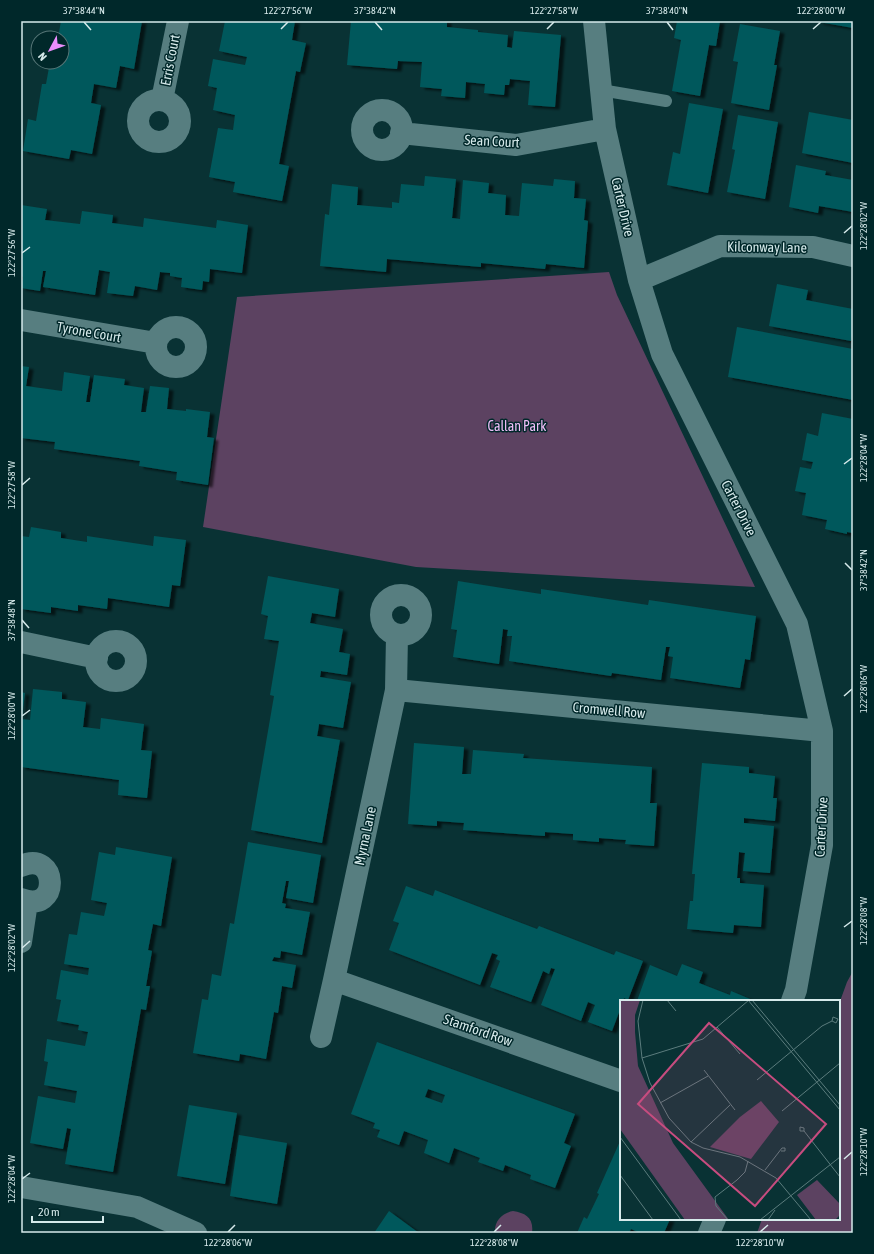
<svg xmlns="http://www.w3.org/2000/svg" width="874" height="1254" viewBox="0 0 874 1254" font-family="'Asap Condensed',sans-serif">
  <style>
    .green { fill: #5c4261 }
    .building { fill: #05585b; fill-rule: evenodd; filter: url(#shadow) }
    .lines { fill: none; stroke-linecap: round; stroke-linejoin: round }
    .service { stroke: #577e80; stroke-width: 12 }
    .minor { stroke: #577e80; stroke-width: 22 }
    .ticks { fill: none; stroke: #d6eaeb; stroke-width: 1.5 }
    .labels { text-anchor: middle; stroke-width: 3; stroke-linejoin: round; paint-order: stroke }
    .street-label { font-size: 14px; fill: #d6eaeb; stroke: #00282a }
    .park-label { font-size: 14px; fill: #efbef8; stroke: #00282a }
    .inset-road { fill: none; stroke: #5b7c7d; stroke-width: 1 }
    .view { fill: #c74c7f; fill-opacity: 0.15; stroke: #c74c7f; stroke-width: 2 }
    .inset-edge { fill: none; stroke: #d6eaeb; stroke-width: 2 }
    .neatline { fill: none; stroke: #d6eaeb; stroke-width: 1.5 }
    .ticks-label { font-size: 10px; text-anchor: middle; fill: #d6eaeb }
  </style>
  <defs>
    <filter id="shadow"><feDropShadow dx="4.5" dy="2.5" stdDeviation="1" flood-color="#0009"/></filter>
  </defs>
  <rect width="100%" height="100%" fill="#093234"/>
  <path class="green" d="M609,272L617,295L755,587L416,567L203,527L237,297Z
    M853,971V1233H757L762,1219H839V1004L847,982Z
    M513,1211C526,1213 534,1218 532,1233H495C494,1221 502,1213 513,1211Z"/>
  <path class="building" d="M61,21H142L134,69L120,66L116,88L94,84L91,103L101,105L92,154L71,150L69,159L23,151L28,119L36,121L42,84H46L50,62H62V38H58Z
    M225,21H295L292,40L306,43L300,72L296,71L279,164L289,166L282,201L233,192L235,182L209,177L218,128L233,130L235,115L213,110L217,88L208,86L213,59L245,65L247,57L219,51Z
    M351,21H447V27L478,30V32L508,35L507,47L512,48L514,31L561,35L555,107L528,105L530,81L510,79L509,85H505L504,95L484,93L485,84L466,82L465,98L441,96L442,89L420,87L422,62L398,61L397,69L347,65Z
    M677,21H720L716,46L709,45L700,96L672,91L681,40L674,38Z
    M819,21H853V28L819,22Z
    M740,24L780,31L774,65H777L769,110L731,103L738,62L733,61Z
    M689,103L723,109L708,193L667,185L673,152L680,154Z
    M809,112L853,120V163L802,153Z
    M738,115L778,122L765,199L727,192L735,150L732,149Z
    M796,165L826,171L825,175L853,180V212L819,206L818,213L789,207Z
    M425,176L456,179L452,218L460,219L463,180L489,183L488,193L506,195L505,215L519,216L522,183L553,186L554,179L575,181L574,198L586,199L584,220L588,221L584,268L546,264L545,269L481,263V267L387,259L386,272L320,266L325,214L329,215L332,184L358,187L357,205L392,208V202L399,203L401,184L424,186Z
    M21,205L47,209L45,220L80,224L82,211L113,215L112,223L143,227L144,218L216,228L217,220L248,225L242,273L210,269L209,282L203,281L202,290L181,287L182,278L170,276V273L160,272L157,290L135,286L133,296L107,293L110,272L99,270L95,295L43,287L46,271H43L40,291L21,288L23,277L21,276Z
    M777,284L808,290L806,300L853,309V331L851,341L769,326Z
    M737,327L853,349V400L728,377Z
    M21,366L29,367L26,386L62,391L64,372L90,376L86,402H90L94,375L125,379L124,385L144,388L141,412H146L150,386L169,388L167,409L186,411V409L210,412L207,437L214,438L208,485L176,480L177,472L139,466L140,461L54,449L55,442L21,438Z
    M822,413L853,419V533L847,532V534L825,529L827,520L802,515L806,493L795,491L800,467L811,469L813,462L802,460L807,433L818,436Z
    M31,527L61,532V538L87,542V536L153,546L154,536L186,540L180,586L172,585L169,607L108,598L107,609L78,605V611L51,607V613L21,609V536L29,537Z
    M268,576L339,589L335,617L312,613L310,623L343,629L339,652L350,654L347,675L321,671L320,677L351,682L343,728L319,724L318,731L317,736L340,740L322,843L251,830L274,696L270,695L279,641L264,639L268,616L261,614Z
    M458,581L541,594V589L648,605L649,600L756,616L750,660L745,659L740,688L670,678L673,657L668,656L670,647H666L661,680L612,673L611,676L509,661L512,636H507L508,630L503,629L499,664L453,657L457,630L451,629Z
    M33,689L62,692V699L86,702L83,727L100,729L101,718L144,724L141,750L152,751L147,798L118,795L119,780L21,767V719L30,720Z
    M21,692L25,693L22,717H21Z
    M414,743L464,747L462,774H471L473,750L524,754L523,758L652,767L650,803H657L654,846L625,844L626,840L599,838V842L573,840V834L545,832V836L463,830L464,823L437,821V826L408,824Z
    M702,763L749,767V773L775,776L773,798H777L775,821L744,818V823L774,826L770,873L743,871L745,853L739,852L737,878H740V883L764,885L761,927L734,925L733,933L687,929L690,901H693L695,874H692Z
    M248,842L321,855L313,903L286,898L289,881H286L282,903L286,904L285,908L310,912L302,955L281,951L280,958L274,957L272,961L296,965L292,988L282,986L278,1013L274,1012L266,1059L240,1054L239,1061L193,1053L202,999L208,1000L212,974L221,976L230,923L234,924Z
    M116,847L172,857L161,926L153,924L148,950L152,951L146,986H150L146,1010L141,1009L113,1172L65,1164L71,1129L67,1128L63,1149L30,1143L38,1096L75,1103L77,1091L44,1085L48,1062L44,1061L47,1039L85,1046L88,1032L78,1030L79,1025L57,1021L61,1000L56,999L61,970L88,975L89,968L64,964L69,934L77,935L81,912L104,916L107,903L91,900L99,852L115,855Z
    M406,886L433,896L435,890L537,929L539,926L614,955L616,951L643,961L628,1000L624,998L623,1001H621V1007L612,1031L588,1022L595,1005L588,1002L581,1021L541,1005L555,969L551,968L549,974L543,971L531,1002L490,987L500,961L496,959L498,955L492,953L480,985L389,950L399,923L393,921Z
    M682,964L703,972L699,983L730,995L731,991L755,1001H637L650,965L677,976Z
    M377,1042L575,1114L564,1143L571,1146L555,1188L530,1179L531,1175L505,1165L503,1171L478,1162L480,1158L454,1148L449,1163L424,1153L428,1140L404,1131L399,1145L377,1137L380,1130L373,1128L375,1123L351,1114ZM428,1089L445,1095L442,1103L425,1097Z
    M189,1105L237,1113L225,1184L177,1176Z
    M239,1135L287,1143L277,1204L230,1196Z
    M621,1139V1219H670L664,1233H640L631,1229L629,1233H577L584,1217L587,1219L599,1194L597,1193Z
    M389,1211L419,1233H374Z"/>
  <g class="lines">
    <path class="service" d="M601,90L666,101"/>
    <path class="minor" d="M594,21L605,129L639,280L662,354L797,624L822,731V845L796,990L792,1001
      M162,100L178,21
      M138 121a21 21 0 1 1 42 0a21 21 0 1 1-42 0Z
      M362 130a20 20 0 1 1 40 0a20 20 0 1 1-40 0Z
      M401,133L516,145L605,129
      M639,280L720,246L813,247L853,256
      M21,320L156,343
      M156 347a20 20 0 1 1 40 0a20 20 0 1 1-40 0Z
      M381 615a20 20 0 1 1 40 0a20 20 0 1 1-40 0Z
      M96 661a20 20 0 1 1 40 0a20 20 0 1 1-40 0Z
      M21,642L97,658
      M396,690L822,731
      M21,866C58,849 61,915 21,899
      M21,942L27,902
      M334,980L621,1081
      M321,1037L334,980L396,690L397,635
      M21,1187L137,1207L196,1233
      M709,1233L715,1219"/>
  </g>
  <path class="ticks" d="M84,22L91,30M375,22L382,30M667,22L673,30M281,29L288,22M547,29L554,22M813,29L821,22M844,233L852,226M22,253L30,247M844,464L852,458M22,485L30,478M845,563L852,570M22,620L29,628M844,696L852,689M22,716L30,710M844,927L852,921M22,948L30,941M844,1159L852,1152M22,1179L30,1173M228,1232L235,1225M494,1232L501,1225M760,1232L768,1225"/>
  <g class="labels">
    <g class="street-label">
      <text transform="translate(170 60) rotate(-79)" y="5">Erris Court</text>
      <text transform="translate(492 141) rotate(3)" y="5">Sean Court</text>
      <text transform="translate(623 207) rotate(77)" y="5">Carter Drive</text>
      <text transform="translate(767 247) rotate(1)" y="5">Kilconway Lane</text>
      <text transform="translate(89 332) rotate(10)" y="5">Tyrone Court</text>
      <text transform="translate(739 508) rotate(63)" y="5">Carter Drive</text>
      <text transform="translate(609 710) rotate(5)" y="5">Cromwell Row</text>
      <text transform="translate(821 827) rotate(-87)" y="5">Carter Drive</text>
      <text transform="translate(365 836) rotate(-78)" y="5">Myrna Lane</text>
      <text transform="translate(478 1030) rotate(19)" y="5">Stamford Row</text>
    </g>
    <g class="park-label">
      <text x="517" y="431">Callan Park</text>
    </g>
  </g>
  <g transform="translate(620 1000)">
    <rect width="220" height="220" fill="#093234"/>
    <path d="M0,0H20L15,15V32L18,66L53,143L109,220H65L0,129ZM141,101L159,122L131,159L90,147L120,117ZM197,180L220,204V215L215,220H196L177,195Z" fill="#5c4261"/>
    <path class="inset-road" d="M23,0L18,21L22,58L30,83L49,118L71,142L83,148L120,157L156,178L191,220M47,0L56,11M128,0L220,110M132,0L220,105M97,27L120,54M22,58L83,39L129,0M84,70L115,110M137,80L202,26L212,21L213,17L218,19L216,23L212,21M40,103L88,76M162,111L220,63M184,131H180V127L184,128V131L220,177M0,137L61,220M71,142L110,105M145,170L162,148H165V151H161M0,175L33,220M108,220L96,206L95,197L117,180L125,172L128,161M140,220L220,157M148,220L155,210"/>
    <path class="view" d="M89,23L206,124L135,206L18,104Z"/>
    <rect width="220" height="220" class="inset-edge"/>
  </g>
  <rect width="874" height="1254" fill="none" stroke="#00282a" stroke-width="44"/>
  <g transform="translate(50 50) rotate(229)"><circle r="19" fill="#00282a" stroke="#567677"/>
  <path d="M0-3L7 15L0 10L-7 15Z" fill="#eb8dfc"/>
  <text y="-6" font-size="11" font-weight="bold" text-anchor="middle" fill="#d6eaeb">N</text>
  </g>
  <path d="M32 1216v6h71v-6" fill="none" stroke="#d6eaeb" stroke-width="2"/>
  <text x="38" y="1216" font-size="12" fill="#d6eaeb" stroke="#00282a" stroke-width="3" paint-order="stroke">20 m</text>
  <rect x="22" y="22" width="830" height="1210" class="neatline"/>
  <g class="ticks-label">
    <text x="84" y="14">37°38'44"N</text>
    <text x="288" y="14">122°27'56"W</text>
    <text x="375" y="14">37°38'42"N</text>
    <text x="554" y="14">122°27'58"W</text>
    <text x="667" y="14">37°38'40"N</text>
    <text x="821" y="14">122°28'00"W</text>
    <text transform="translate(863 226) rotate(-90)" y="4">122°28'02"W</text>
    <text transform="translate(11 253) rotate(-90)" y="4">122°27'56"W</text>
    <text transform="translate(863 458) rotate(-90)" y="4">122°28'04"W</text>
    <text transform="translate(11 485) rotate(-90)" y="4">122°27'58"W</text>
    <text transform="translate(863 570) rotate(-90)" y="4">37°38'42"N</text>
    <text transform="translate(11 620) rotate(-90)" y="4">37°38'48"N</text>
    <text transform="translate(863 689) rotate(-90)" y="4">122°28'06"W</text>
    <text transform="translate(11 716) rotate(-90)" y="4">122°28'00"W</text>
    <text transform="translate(863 921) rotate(-90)" y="4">122°28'08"W</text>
    <text transform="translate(11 948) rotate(-90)" y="4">122°28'02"W</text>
    <text transform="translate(863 1152) rotate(-90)" y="4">122°28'10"W</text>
    <text transform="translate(11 1179) rotate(-90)" y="4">122°28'04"W</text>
    <text x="228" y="1246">122°28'06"W</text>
    <text x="494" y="1246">122°28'08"W</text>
    <text x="760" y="1246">122°28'10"W</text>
  </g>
</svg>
